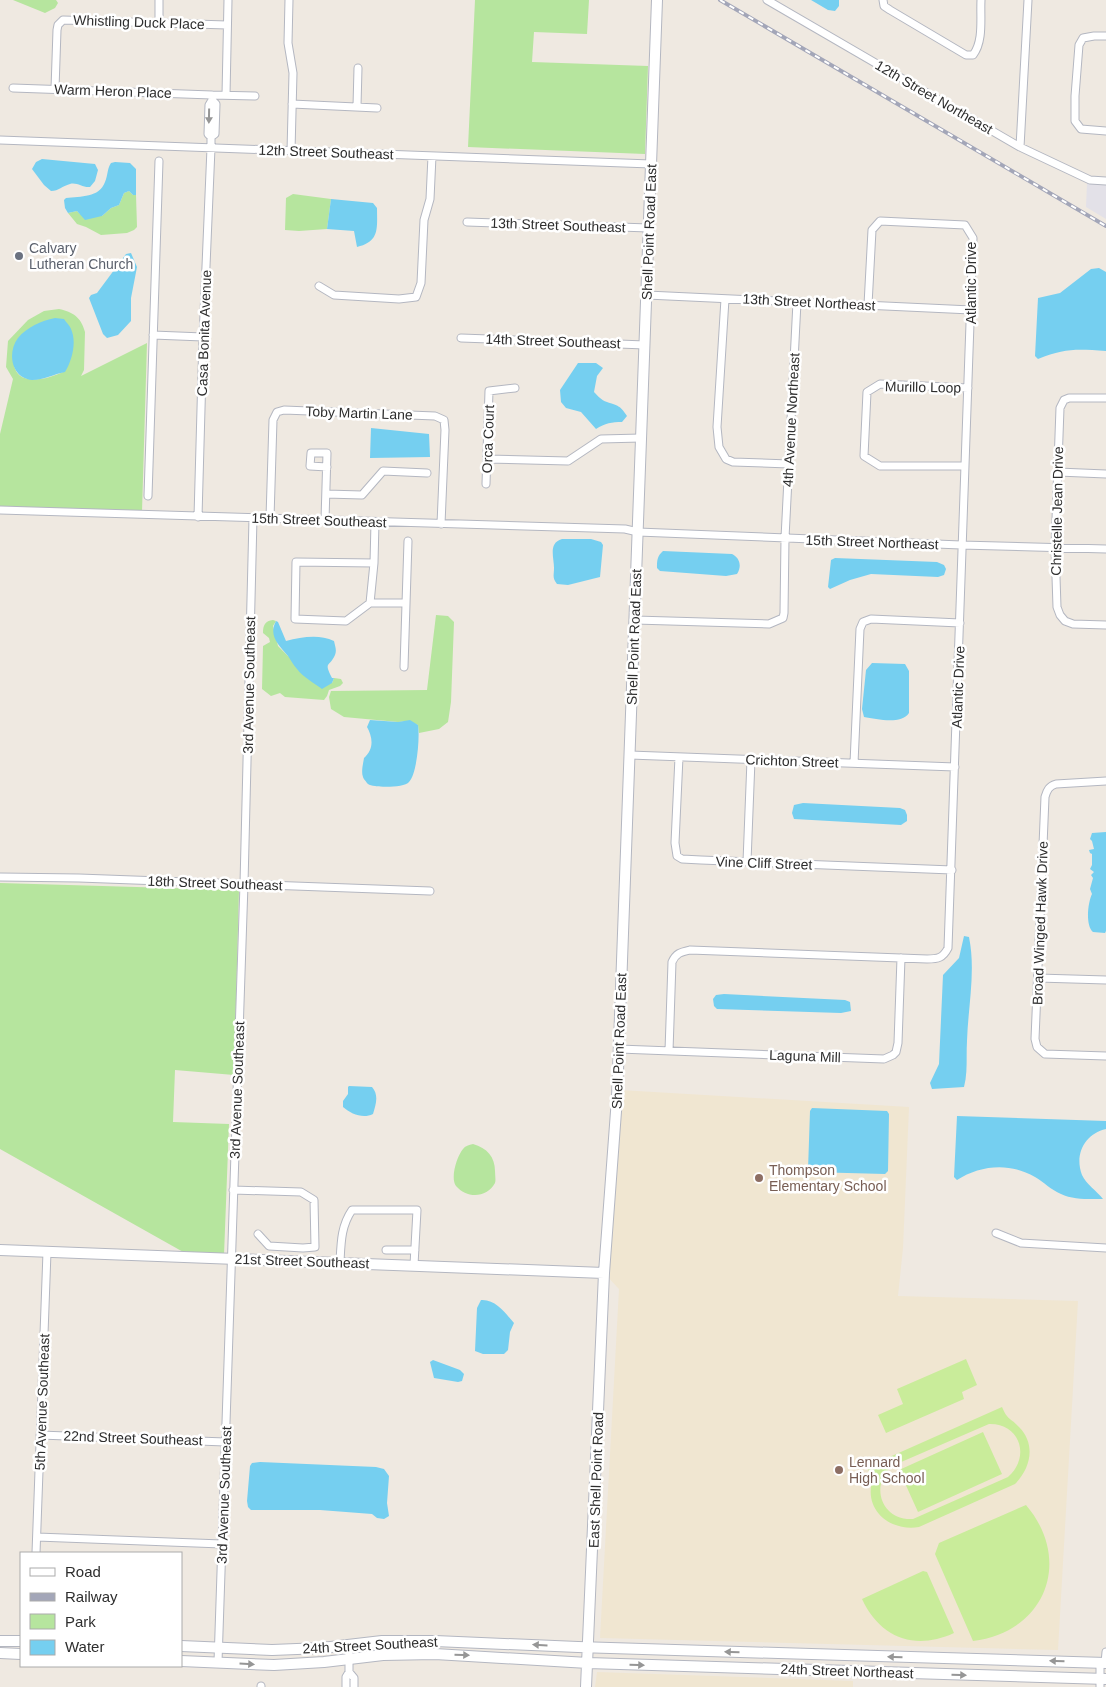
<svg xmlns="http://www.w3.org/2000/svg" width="1106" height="1687" viewBox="0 0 1106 1687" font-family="Arial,sans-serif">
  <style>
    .industrial { fill: #e3e1e8 }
    .education { fill: #f0e6d1 }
    .green { fill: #b6e59e; fill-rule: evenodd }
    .pitch { fill: #c9ec9a; fill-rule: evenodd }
    .water { fill: #75cff0 }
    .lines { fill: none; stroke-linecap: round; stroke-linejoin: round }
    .street-casing { stroke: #b4b7c1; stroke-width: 9 }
    .secondary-casing { stroke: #b4b7c1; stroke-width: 12 }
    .street { stroke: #fff; stroke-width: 7 }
    .secondary { stroke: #fff; stroke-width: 10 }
    .rail-casing { stroke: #a3a6b8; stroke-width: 4 }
    .rail { stroke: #fff; stroke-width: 2; stroke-dasharray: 5.5; stroke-linecap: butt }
    .oneway { fill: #969696 }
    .worship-dot { fill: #6b7280; stroke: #fff; stroke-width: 2 }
    .education-dot { fill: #8d6e63; stroke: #fff; stroke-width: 2 }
    .labels { text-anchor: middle; stroke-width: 5; stroke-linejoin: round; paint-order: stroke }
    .street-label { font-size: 14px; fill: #2e2e2e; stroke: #fff }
    .worship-label { font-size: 14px; fill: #5b616d; stroke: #fff; text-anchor: start }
    .education-label { font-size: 14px; fill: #785e54; stroke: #fff; text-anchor: start }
  </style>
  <rect width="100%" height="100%" fill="#efe9e1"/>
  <path class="industrial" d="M1087,183L1106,184V219L1086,207Z"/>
  <path class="education" d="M620,1090L909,1107L903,1248L898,1296L1078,1301L1058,1650L600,1638L619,1289L604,1273Z
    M597,1672L853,1681V1687H595Z"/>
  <path class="green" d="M13,0H56L58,3L55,8L45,13Z
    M475,0H589L587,34L534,32L532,62L648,66L645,154L468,147Z
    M129,191L133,195H136L137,227L134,230L127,233L101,235L86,227L77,224L68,213L77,211L80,214L102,216L111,208L119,205L124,193Z
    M293,194L331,199L327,229L299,231L285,230L286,198Z
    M59,309C73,312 81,317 85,332L84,370L81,376L147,343L142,512L0,507V434L13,379L6,367L8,341L28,320L44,311ZM14,355L63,372C44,381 10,388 14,355Z
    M436,615L448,616L454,622L451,702L448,722L439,729L419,733L418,725L408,721L398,722L344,717L331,709L329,697L331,691L427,690Z
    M273,620L276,621L273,626L278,646L288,656L332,683L334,678L341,679L343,683L340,686L329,690L327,696L324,700L285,697L280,693L271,696L262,689L263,646L270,642L269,638L263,633C263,625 265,621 273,620Z
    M0,883L239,890L234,1075L175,1070L173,1122L229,1124L224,1255L185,1253L0,1149Z
    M473,1144C487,1148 495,1157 495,1171C495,1175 496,1180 495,1183C487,1198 467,1199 456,1186C450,1178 457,1156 463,1149C465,1146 469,1145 473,1144Z"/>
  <path class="pitch" d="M966,1359L977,1385L962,1392L964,1399L886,1433L878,1415L903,1404L897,1389Z
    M1002,1407C1008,1421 1010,1417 1019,1427C1036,1444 1031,1468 1015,1484L919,1527C888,1532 861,1507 874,1476H871L867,1467ZM989,1424C1020,1423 1031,1457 1008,1477L913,1519C882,1521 869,1486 892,1466Z
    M983,1432L1002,1474L918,1512L899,1470Z
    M1026,1505C1073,1560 1046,1632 973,1641L935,1554L939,1543Z
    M923,1571L927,1572L954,1633C915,1651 880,1638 862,1599Z"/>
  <path class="water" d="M811,0H839V6L835,11L828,10Z
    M42,159L95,164L98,170L95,181L90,187C83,188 77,182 70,184C62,186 59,191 51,191L44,185L32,169L36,162Z
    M115,162L130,163L136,169V195H133L129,191L124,193L119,205L111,208L102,216L85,220L77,211L68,213L65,208L64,200L66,198C81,196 99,198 105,182C108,175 107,169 111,163Z
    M331,199L373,203L377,208C377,228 380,242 357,247L354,231L327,229Z
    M131,253L137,267L131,298V321L118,335L107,338L103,334L89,298L91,295L97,293L126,254Z
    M1099,268L1106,272V351C1077,349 1065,348 1038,359L1035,356L1038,298L1060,293L1091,269Z
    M55,318L64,319C66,322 70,326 71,329C77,342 72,361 65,372C54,374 44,380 32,380C11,378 7,352 18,338C27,327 41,321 55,318Z
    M578,363H596L603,368L597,376L594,392C598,396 601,400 607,402C618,406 620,405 627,416L622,422C612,422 605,423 596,429L581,412L566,408L561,402L560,390Z
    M371,428L429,434L430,457L370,458Z
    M562,539H591L601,542L603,545L600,577L568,585L557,584C552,578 554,575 554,568C554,557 548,543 562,539Z
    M663,551L732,554C740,558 742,566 737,574L726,576L660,571L657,568C657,561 657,556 663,551Z
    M835,558L937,562L944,565L946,569L944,575L938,577L871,574L850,580L830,589L828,587L831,560Z
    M276,621L278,622L286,641C302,637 319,634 334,641C335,646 337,650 335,655C330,667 323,661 332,678H334L332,683L322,689C314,683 303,677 297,669C293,665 291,660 288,656C279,645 268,636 276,621Z
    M872,663L905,664L909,671V713C901,725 877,719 864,717L862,709L866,670Z
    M370,720L398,722L410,720L418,725C420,737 417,774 409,782C404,788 374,788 368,784C367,783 363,778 363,777C361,772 363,764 364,758C374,749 373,738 367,727Z
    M803,803L900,808L905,810L907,815V821L901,825L794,819L792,813L794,805Z
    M1106,832V931L1105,933L1093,932C1085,925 1088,902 1092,894L1090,889L1093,878L1091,875L1094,872L1090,869L1092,865V854L1090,853L1089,850L1094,849L1092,841L1090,839L1092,833Z
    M964,936L969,937C976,971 968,1007 967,1041C966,1056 968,1072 964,1087L932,1089L930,1083L939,1064L943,975L959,958Z
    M724,994L845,1000L850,1002L851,1011L841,1013L717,1009L714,1006L713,999L716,995Z
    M349,1086L372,1087C379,1095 376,1104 373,1114C363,1119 351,1114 343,1107V1101L348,1094V1087Z
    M812,1108L887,1111L889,1114L888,1171L885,1174L810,1172L808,1170L810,1111Z
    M957,1116L1106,1121V1129C1085,1134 1074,1154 1082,1175C1086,1184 1097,1191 1103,1199C1090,1199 1073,1200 1061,1194C1051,1190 1044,1182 1035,1177C1010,1162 980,1165 957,1180L954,1177Z
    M481,1300C496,1299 505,1313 514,1323L510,1332L508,1350L504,1354H483L475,1351L477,1308Z
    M433,1360L460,1370L464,1374L462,1381L458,1382L434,1378L430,1362Z
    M260,1462L376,1467L384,1469L389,1476L387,1503L389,1516L384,1519L377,1518L372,1514L320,1510H251L248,1507L247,1501L250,1466L252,1463Z"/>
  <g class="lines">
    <defs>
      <path id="street" d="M289,0L288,43L293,73L291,151
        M767,0L1020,147L1090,180L1106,181
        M883,0L884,6L890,10L966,55H973C984,41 980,17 981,0
        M159,23V0
        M1106,36H1094L1083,38L1079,45L1075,96V121L1081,129L1106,131
        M13,88L212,95
        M55,89L57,30L58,25L63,20L227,25
        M226,95L228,0
        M212,100V95L255,96
        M292,104L377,108
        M357,106L358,68
        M0,140L651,164
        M1020,147L1028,0
        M467,222L649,228
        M319,286L334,295L399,299L416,297L421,283L424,220L430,199L432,156
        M647,295L971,310
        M725,299L717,427L719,447L726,459L733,462L789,464
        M153,335L203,337
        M461,338L645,345
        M1106,398H1069L1064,400L1060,408L1055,547L1057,607L1060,615L1065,621L1073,624L1106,625
        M487,459L568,461L601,439L641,438
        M965,466H880L864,456L867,392L880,384L968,388
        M1058,472L1106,474
        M486,484L489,391L515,388
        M326,494L362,495L383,471L427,473
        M148,496L159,161
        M0,510L625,529L638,532L961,545L1106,549
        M198,517L203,337L211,148V137L208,134L209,105L212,100L216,104L215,134L211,137
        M270,518L273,420L277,412L284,410L435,416L444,420L445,430L441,524
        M325,520L327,453H311L310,466L327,467
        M374,563L296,562L295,619L346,621L370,603L374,563L375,522
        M370,603H406
        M635,620L769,624L783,618L784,613L785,538L797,302
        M404,667L408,541
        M630,755L955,767
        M679,757L675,843L677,856L682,859L701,860L952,870
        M854,763L860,629L863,622L871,619L960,623
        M1106,781L1056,784C1049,786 1047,790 1045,797L1035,1039L1037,1047L1045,1054L1106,1056
        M747,862L751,760
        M0,877L79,878L430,891
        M1038,978L1106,980
        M619,1049L884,1059L893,1055L896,1052L898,1043L901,958
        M669,1051L672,962C676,953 681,952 690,950L927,959C938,959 943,958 948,948L973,238L965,225L880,221L872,230L868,305
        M233,1190L301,1192L314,1200L315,1247L303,1248L269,1246L258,1234
        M996,1233L1021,1243L1106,1248
        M386,1250H415
        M340,1262C341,1243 341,1226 352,1210H417L414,1265
        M40,1435L225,1442
        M37,1537L222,1544
        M36,1553L47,1252
        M218,1662L244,884L253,518
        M1105,1663L1106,1652
        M349,1672L354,1678V1687
        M261,1687V1686
        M346,1687V1677L349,1672V1645
        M1100,1687V1663"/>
      <path id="secondary" d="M0,1250L604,1273
        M0,1641H21
        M181,1646L272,1650L322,1648L382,1641H435L578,1647L1106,1663
        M0,1653L21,1654
        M181,1661L274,1665L324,1662L383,1655L435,1654L588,1663L1106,1679
        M586,1687L604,1273L617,1098L657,0"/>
    </defs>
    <use href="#street" class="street-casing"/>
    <use href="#secondary" class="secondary-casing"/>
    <use href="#street" class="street"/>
    <use href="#secondary" class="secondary"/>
    <defs>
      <path id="rail" d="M720,0L1106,226"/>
    </defs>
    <use href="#rail" class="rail-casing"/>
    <use href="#rail" class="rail"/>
  </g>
  <defs><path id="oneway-solid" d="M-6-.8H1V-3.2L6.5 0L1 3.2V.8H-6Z" transform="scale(1.25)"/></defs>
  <g class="oneway">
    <use href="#oneway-solid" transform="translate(209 116) rotate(91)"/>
    <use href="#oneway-solid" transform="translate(540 1645) rotate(-177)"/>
    <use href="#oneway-solid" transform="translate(732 1652) rotate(-178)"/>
    <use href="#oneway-solid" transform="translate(462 1655) rotate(2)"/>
    <use href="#oneway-solid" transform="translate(895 1657) rotate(-178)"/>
    <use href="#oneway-solid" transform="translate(1057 1661) rotate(-178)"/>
    <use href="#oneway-solid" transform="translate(247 1664) rotate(3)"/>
    <use href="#oneway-solid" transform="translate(637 1665) rotate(2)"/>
    <use href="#oneway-solid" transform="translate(959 1675) rotate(2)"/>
  </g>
  <circle class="worship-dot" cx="19" cy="256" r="5"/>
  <g class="education-dot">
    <circle cx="759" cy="1178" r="5"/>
    <circle cx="839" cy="1470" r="5"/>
  </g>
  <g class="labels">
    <g class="street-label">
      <text transform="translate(139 22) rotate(2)" y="5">Whistling Duck Place</text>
      <text transform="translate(113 91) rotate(2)" y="5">Warm Heron Place</text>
      <text transform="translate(934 97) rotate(30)" y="5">12th Street Northeast</text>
      <text transform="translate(326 152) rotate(2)" y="5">12th Street Southeast</text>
      <text transform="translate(558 225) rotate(2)" y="5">13th Street Southeast</text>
      <text transform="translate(649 232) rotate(-88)" y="5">Shell Point Road East</text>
      <text transform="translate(971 283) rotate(-90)" y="5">Atlantic Drive</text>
      <text transform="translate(809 302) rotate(3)" y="5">13th Street Northeast</text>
      <text transform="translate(204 333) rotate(-88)" y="5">Casa Bonita Avenue</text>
      <text transform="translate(553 341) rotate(2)" y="5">14th Street Southeast</text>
      <text transform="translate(923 387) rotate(1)" y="5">Murillo Loop</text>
      <text transform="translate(359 413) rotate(2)" y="5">Toby Martin Lane</text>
      <text transform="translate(791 420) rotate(-87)" y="5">4th Avenue Northeast</text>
      <text transform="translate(488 439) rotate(-88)" y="5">Orca Court</text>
      <text transform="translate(1057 511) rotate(-89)" y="5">Christelle Jean Drive</text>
      <text transform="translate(319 520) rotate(2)" y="5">15th Street Southeast</text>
      <text transform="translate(872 542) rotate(2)" y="5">15th Street Northeast</text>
      <text transform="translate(634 637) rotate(-88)" y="5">Shell Point Road East</text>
      <text transform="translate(249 685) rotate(-89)" y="5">3rd Avenue Southeast</text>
      <text transform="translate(958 687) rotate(-88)" y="5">Atlantic Drive</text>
      <text transform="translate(792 761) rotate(2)" y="5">Crichton Street</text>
      <text transform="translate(764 863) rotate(2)" y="5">Vine Cliff Street</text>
      <text transform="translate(215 883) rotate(2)" y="5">18th Street Southeast</text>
      <text transform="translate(1040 923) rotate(-88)" y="5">Broad Winged Hawk Drive</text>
      <text transform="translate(619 1041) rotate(-88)" y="5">Shell Point Road East</text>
      <text transform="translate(805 1056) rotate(2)" y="5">Laguna Mill</text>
      <text transform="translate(237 1090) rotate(-88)" y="5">3rd Avenue Southeast</text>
      <text transform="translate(302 1261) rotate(2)" y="5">21st Street Southeast</text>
      <text transform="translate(42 1402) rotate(-88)" y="5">5th Avenue Southeast</text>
      <text transform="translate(133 1438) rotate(2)" y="5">22nd Street Southeast</text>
      <text transform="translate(596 1480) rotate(-88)" y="5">East Shell Point Road</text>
      <text transform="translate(224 1495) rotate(-88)" y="5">3rd Avenue Southeast</text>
      <text transform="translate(370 1645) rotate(-3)" y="5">24th Street Southeast</text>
      <text transform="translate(847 1671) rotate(2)" y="5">24th Street Northeast</text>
    </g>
    <g class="worship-label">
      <text x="29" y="253">Calvary<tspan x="29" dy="16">Lutheran Church</tspan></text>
    </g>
    <g class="education-label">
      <text x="769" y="1175">Thompson<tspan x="769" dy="16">Elementary School</tspan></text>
      <text x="849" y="1467">Lennard<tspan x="849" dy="16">High School</tspan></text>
    </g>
  </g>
  <rect x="20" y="1552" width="162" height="115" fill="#ffffff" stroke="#ababab"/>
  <rect x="30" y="1568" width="25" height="8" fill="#ffffff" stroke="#ababab"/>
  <text x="65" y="1577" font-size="15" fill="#2e2e2e">Road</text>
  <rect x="30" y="1593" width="25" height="8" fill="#a3a6b8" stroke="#ababab"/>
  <text x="65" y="1602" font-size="15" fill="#2e2e2e">Railway</text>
  <rect x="30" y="1614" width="25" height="15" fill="#b6e59e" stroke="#ababab"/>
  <text x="65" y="1627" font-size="15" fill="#2e2e2e">Park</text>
  <rect x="30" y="1640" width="25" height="15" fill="#75cff0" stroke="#ababab"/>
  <text x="65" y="1652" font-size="15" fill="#2e2e2e">Water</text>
</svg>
